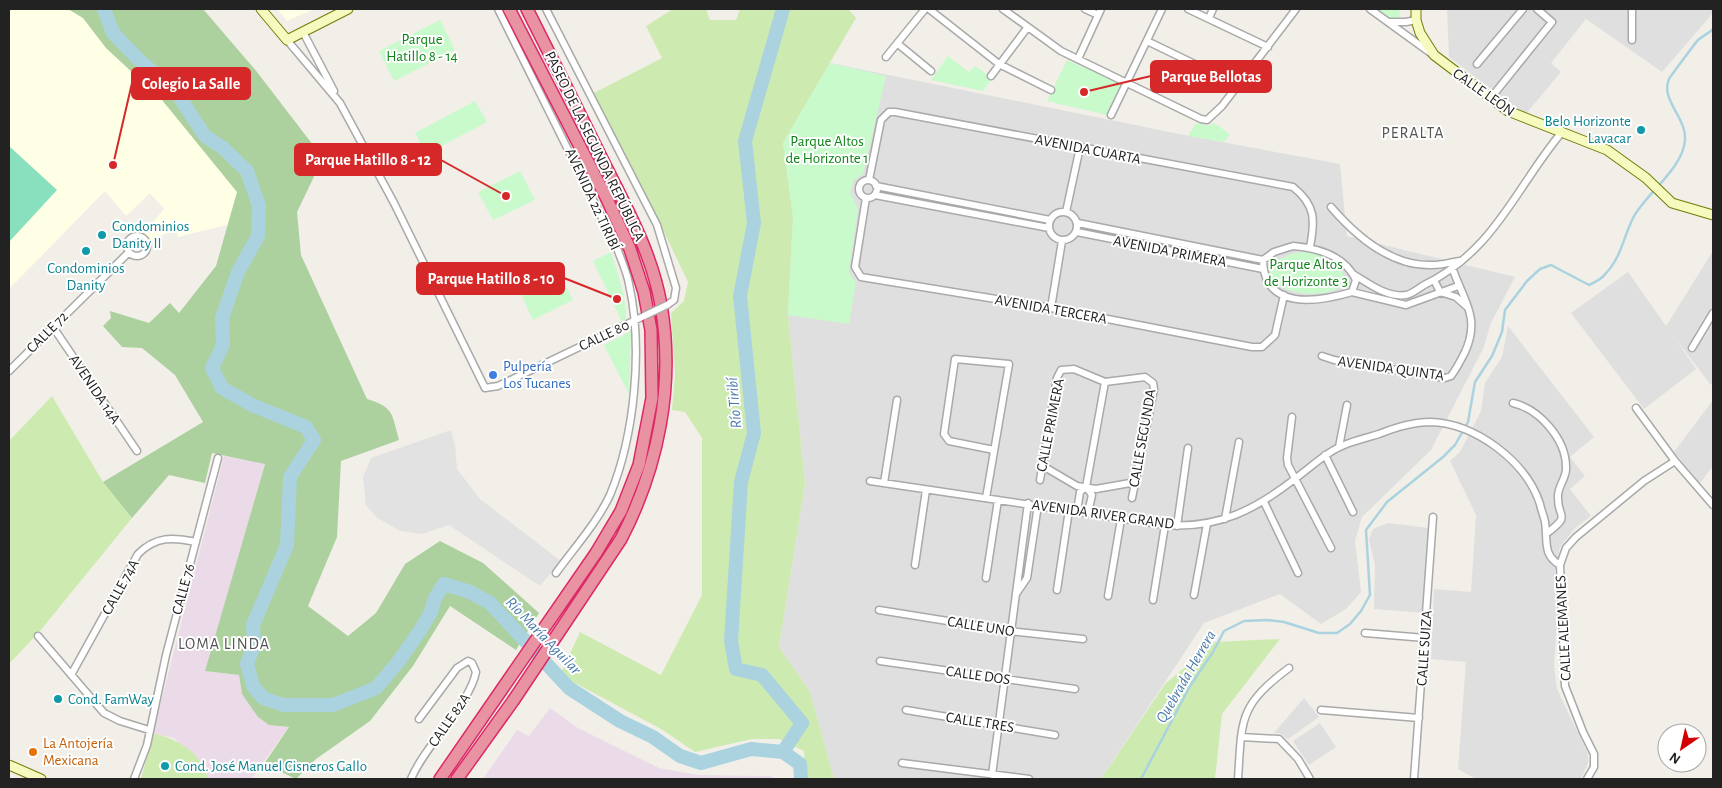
<svg xmlns="http://www.w3.org/2000/svg" width="1722" height="788" viewBox="0 0 1722 788" font-family="'Alegreya Sans',sans-serif">
  <style>
    .residential { fill: #e0dfdf }
    .industrial { fill: #ebdbe8 }
    .education { fill: #ffffe5 }
    .grass { fill: #cdebb0 }
    .forest { fill: #add19e }
    .park { fill: #c8facc }
    .pitch { fill: #88e0be }
    .parking { fill: #e2e2e2 }
    .lines { fill: none; stroke-linecap: round; stroke-linejoin: round }
    .stream { stroke: #aad3df; stroke-width: 2.5 }
    .river { stroke: #aad3df; stroke-width: 14 }
    .street-casing { stroke: #a9a9a9; stroke-width: 9 }
    .secondary-casing { stroke: #707d05; stroke-width: 11 }
    .highway-casing { stroke: #dc2a67; stroke-width: 14 }
    .street { stroke: #fff; stroke-width: 6 }
    .secondary { stroke: #f7fabf; stroke-width: 9 }
    .highway { stroke: #e892a2; stroke-width: 11 }
    .street-bridge-casing { stroke: #a9a9a9; stroke-width: 9; stroke-linecap: butt }
    .street-bridge { stroke: #fff; stroke-width: 6 }
    .culture-dot { fill: #0f9aa8; stroke: #fff; stroke-width: 2 }
    .shop-dot { fill: #3f7fe0; stroke: #fff; stroke-width: 2 }
    .food-dot { fill: #e8710a; stroke: #fff; stroke-width: 2 }
    .labels { text-anchor: middle; stroke-width: 4; stroke-linejoin: round; paint-order: stroke }
    .park-label { font-size: 15px; fill: #0c8416; stroke: #fff }
    .street-label { font-size: 15px; fill: #222; stroke: #fff }
    .culture-label { font-size: 15px; fill: #0d838f; stroke: #fff; text-anchor: start }
    .shop-label { font-size: 15px; fill: #366cbe; stroke: #fff; text-anchor: start }
    .food-label { font-size: 15px; fill: #c56008; stroke: #fff; text-anchor: start }
    .neighbourhood-label { font-size: 16px; letter-spacing: 1px; fill: #555; stroke: #fff }
    .water-label { font-size: 16px; font-style: italic; fill: #4a7aab; stroke: #fff }
    .leader { fill: none; stroke: #d62828; stroke-width: 2 }
    .callout-dot { fill: #d62828; stroke: #fff; stroke-width: 2 }
    .callout { fill: #d62828; stroke: #d62828; stroke-width: 2 }
    .callout-label { font-size: 16px; text-anchor: middle; font-weight: bold; fill: #fff }
  </style>
  <rect width="100%" height="100%" fill="#f2efe9"/>
  <path class="residential" d="M1447,9H1713V13L1662,72L1586,19L1551,63L1561,72L1525,115L1449,57Z
    M830,63L1184,135L1340,164L1347,236L1515,277L1491,323L1483,349L1431,450L1362,517L1355,541L1361,592L1346,609L1321,624L1280,594L1204,623L1101,779H834L810,692L779,647L805,484L788,315L793,217L783,143Z
    M1713,251V382L1711,385L1674,337L1696,369L1644,409L1571,313L1628,272L1666,326Z
    M1508,326L1594,437L1570,457L1585,476L1570,489L1591,516L1575,528L1560,547L1555,572L1557,623L1554,666L1557,689L1588,754V763L1581,779H1476L1458,769L1466,662L1431,659L1434,589L1471,592L1476,515L1450,461L1460,452L1481,411L1485,383L1502,357Z
    M1713,400V466L1700,483L1674,452Z
    M1388,523L1429,528L1424,613L1374,609L1375,565L1369,540L1373,529Z
    M1304,698L1319,717L1288,739L1279,733H1274Z
    M1320,723L1336,747L1309,765L1293,741Z"/>
  <path class="industrial" d="M224,456L265,463L206,671L239,675L242,694L269,725L289,727L251,779H208L207,775L174,738L153,733Z
    M550,708L578,728L659,768L698,775L771,776L774,779H483L517,730L529,736Z"/>
  <path class="education" d="M9,9H68L83,18L106,48L162,100L238,192L230,224L178,237L175,229L149,242L143,235L164,209L150,193L126,216L105,191L9,289Z
    M277,9H314L287,21Z"/>
  <path class="grass" d="M673,9H706L710,20H736L740,9H848L856,18L783,143L793,217L788,315L805,484L779,647L810,692L834,779H806L804,751L779,739H752L695,752L661,729L560,675L580,632L661,675L702,595V438L685,412L672,410L675,375L671,313L684,301L688,282L651,205L592,94L662,58L646,26Z
    M52,396L103,482L132,518L40,631L9,664V441Z
    M1280,639L1222,714L1215,779H1101L1165,684L1215,642Z
    M153,733C178,739 201,752 208,779H141Z"/>
  <path class="forest" d="M68,9H203L257,72L323,158L297,212L301,255L367,399C394,407 392,414 399,440L341,461L337,537L308,606L348,636L376,613L405,564L440,541L483,563L539,613L516,650L450,606L413,666L370,721L316,759L296,779L264,764L289,727L269,725L258,717L242,694L239,675L205,671L265,464L212,453L205,483L169,475L132,518L103,482L203,422L175,375L142,348L122,347L103,326L111,318L110,311L149,323L170,303L179,313L216,266L237,192L162,100L106,48L83,18Z"/>
  <path class="park" d="M1376,9H1400L1399,19H1390Z
    M440,20L455,50L394,81L379,51Z
    M948,56L969,72L975,66L992,78L983,91L931,80Z
    M1067,60L1122,84L1107,115L1047,101Z
    M830,63L886,76L863,174L854,180L850,192L858,208L849,272L856,283L849,324L788,315L793,217L783,143Z
    M475,101L487,122L426,154L415,133Z
    M1196,123L1209,126L1214,123L1230,134L1224,142L1188,136Z
    M520,171L535,200L493,220L478,192Z
    M1307,251C1320,253 1334,257 1341,269C1363,306 1252,300 1273,262L1291,254Z
    M611,252C615,265 633,315 623,324L593,261Z
    M561,275L573,300L533,320L521,294Z
    M631,331L629,394L604,345Z"/>
  <path class="pitch" d="M9,146L57,190L9,242Z"/>
  <path class="parking" d="M451,430L455,446L457,469L480,499L561,561L540,586L449,525L422,534L400,531L376,517L366,505L363,477L371,458Z"/>
  <g class="lines">
    <path class="stream" d="M1141,779L1190,686L1213,652L1224,631L1244,621L1267,620L1284,622L1319,633H1337L1350,624L1361,611L1370,595L1366,530L1387,502L1443,457L1455,445L1468,422L1475,382L1492,356L1502,332L1505,310L1527,281L1540,269L1551,265L1589,285C1596,282 1602,279 1607,272C1621,257 1624,236 1633,218C1646,193 1683,169 1685,140C1687,118 1660,100 1669,79C1670,77 1696,42 1698,40C1703,36 1709,33 1713,29"/>
    <path class="river" d="M104,9L113,33L138,59L176,92L205,136L223,148L247,171L259,206L258,236L238,272L222,318L223,345L212,368L222,388L252,405L306,427L314,440L290,477L287,545L253,625L254,645L247,664L253,686L263,698L283,705H333L376,688L399,661L421,629L431,612L435,598L444,584L470,592L490,603L569,688L620,721L653,737L680,756L701,763L751,749L783,752L800,764L801,779
      M783,752L802,723L762,675L736,669L731,641L741,482L754,433L740,296L754,223L745,141L783,9"/>
    <defs>
      <path id="street" d="M498,9L617,248C621,260 627,272 629,284C643,347 635,435 610,495C597,523 574,548 556,573
        M546,9L657,225L676,288L674,300L667,305
        M929,9L999,64L1051,90
        M1003,9L1061,51L1201,119L1207,120L1222,106L1296,9
        M1085,9L1098,15
        M1188,9L1268,47
        M1370,9L1432,54
        M1632,9V40
        M1209,18L1213,9
        M1390,22H1406L1416,20
        M303,32L334,91
        M287,40L340,103L394,203L485,388L498,386L644,316
        M1147,41L1238,85
        M898,44L931,71
        M886,57L925,9
        M1078,59L1101,9
        M1477,64L1523,9
        M991,76L1027,28
        M1490,99L1552,22L1537,9
        M1111,115L1162,9
        M869,180L881,120L889,112H895L1293,187C1316,205 1315,221 1310,247
        M859 189a9 9 0 1 1 18 0a9 9 0 1 1-18 0Z
        M876,186L1050,220
        M875,195L1049,228
        M866,198L855,267L861,277L1051,308L1252,347H1262L1275,335L1284,295
        M1331,207C1356,236 1392,267 1433,265C1442,265 1451,262 1460,261
        M1049 226a14 14 0 1 1 28 0a14 14 0 1 1-28 0Z
        M1066,212L1080,147
        M1078,223L1263,260
        M1077,232L1263,269
        M127 246a10 10 0 1 1 20 0a10 10 0 1 1-20 0Z
        M1293,246C1318,248 1345,256 1356,280L1352,292C1318,302 1264,311 1263,260L1274,252Z
        M1353,274C1368,283 1387,298 1406,295C1412,294 1420,287 1426,284C1495,250 1516,187 1562,132
        M1434,280L1440,292L1456,297L1466,306
        M1352,292L1406,305L1458,286
        M1051,308L1062,241
        M53,327L137,451
        M1692,348L1713,313
        M1322,356L1334,360L1445,378L1451,376C1457,368 1461,360 1465,352C1481,317 1463,300 1452,267
        M9,371L129,252
        M1513,403C1539,409 1566,439 1566,467C1567,478 1558,485 1558,496C1557,520 1573,513 1546,534
        M1636,408L1675,461L1713,505
        M1292,417L1287,458L1288,465L1331,548
        M1339,447L1347,405
        M1325,455L1353,512
        M1043,466L1077,486L1096,489L1136,482
        M1040,480L1057,378L1061,370L1074,369L1105,382L1145,377L1153,383L1154,389L1132,498
        M870,481L1165,525C1218,529 1255,510 1296,478C1307,470 1318,460 1329,453C1344,443 1362,439 1379,434C1394,428 1414,422 1430,422C1475,423 1526,461 1540,504C1541,510 1544,516 1545,522C1548,540 1542,555 1560,565
        M884,483L897,400
        M1087,488L1092,495L1088,513
        M986,498L1009,364L955,359L944,434L949,441L994,450
        M1264,502L1298,573
        M1077,511L1080,492L1086,487L1105,382
        M1225,519L1239,442
        M1177,526L1188,448
        M915,565L926,490
        M986,578L998,500
        M1057,590L1069,510
        M1016,594L1027,578L1038,505
        M1194,595L1207,524
        M1108,596L1121,519
        M1153,600L1165,525
        M879,610L1010,631L1083,639
        M1365,633L1425,638
        M38,636L104,713L120,721L149,730
        M880,661L1075,689
        M71,675L138,554C156,536 173,537 196,542
        M906,710L1055,735
        M1321,710L1419,718
        M1241,737L1279,739L1298,759L1310,779
        M902,763L1029,779
        M992,775L1028,503
        M134,779L147,745L166,655L218,458
        M411,779C425,745 470,704 476,672L472,663L468,661L457,668L419,719
        M1238,779C1242,720 1238,706 1289,668
        M1414,779L1433,517
        M1587,779L1594,767V754L1583,732L1565,686L1560,565L1566,548L1576,537L1644,481L1675,461"/>
      <path id="secondary" d="M261,9L287,40L348,9
        M1416,9V20L1420,33L1434,55L1508,111L1607,150L1646,178L1672,203L1713,215
        M9,765L41,779"/>
      <path id="highway" d="M440,779L596,553L621,511L639,465L652,398L651,330L644,292L630,249L606,197L509,9
        M457,779L513,701L621,539C658,468 675,385 661,305C652,253 626,207 603,161C578,110 553,60 527,9"/>
    </defs>
    <use href="#street" class="street-casing"/>
    <use href="#secondary" class="secondary-casing"/>
    <use href="#highway" class="highway-casing"/>
    <use href="#street" class="street"/>
    <use href="#secondary" class="secondary"/>
    <use href="#highway" class="highway"/>
    <defs>
      <path id="street-bridge" d="M644,316L667,305"/>
    </defs>
    <use href="#street-bridge" class="street-bridge-casing"/>
    <use href="#street-bridge" class="street-bridge"/>
  </g>
  <g class="culture-dot">
    <circle cx="1641" cy="130" r="5"/>
    <circle cx="102" cy="235" r="5"/>
    <circle cx="86" cy="251" r="5"/>
    <circle cx="58" cy="699" r="5"/>
    <circle cx="165" cy="766" r="5"/>
  </g>
  <circle class="shop-dot" cx="493" cy="375" r="5"/>
  <circle class="food-dot" cx="33" cy="752" r="5"/>
  <g class="labels">
    <g class="park-label">
      <text x="422" y="44">Parque<tspan x="422" dy="17">Hatillo 8 - 14</tspan></text>
      <text x="827" y="146">Parque Altos<tspan x="827" dy="17">de Horizonte 1</tspan></text>
      <text x="1306" y="269">Parque Altos<tspan x="1306" dy="17">de Horizonte 3</tspan></text>
    </g>
    <g class="street-label">
      <text transform="translate(1484 92) rotate(35)" y="5">CALLE LEÓN</text>
      <text transform="translate(595 146) rotate(64)" y="5">PASEO DE LA SEGUNDA REPÚBLICA</text>
      <text transform="translate(1088 149) rotate(11)" y="5">AVENIDA CUARTA</text>
      <text transform="translate(593 199) rotate(65)" y="5">AVENIDA 22 TIRIBÍ</text>
      <text transform="translate(1170 251) rotate(11)" y="5">AVENIDA PRIMERA</text>
      <text transform="translate(1051 309) rotate(10)" y="5">AVENIDA TERCERA</text>
      <text transform="translate(47 332) rotate(-45)" y="5">CALLE 72</text>
      <text transform="translate(604 335) rotate(-25)" y="5">CALLE 80</text>
      <text transform="translate(1391 368) rotate(8)" y="5">AVENIDA QUINTA</text>
      <text transform="translate(95 389) rotate(56)" y="5">AVENIDA 14A</text>
      <text transform="translate(1050 425) rotate(-79)" y="5">CALLE PRIMERA</text>
      <text transform="translate(1142 438) rotate(-80)" y="5">CALLE SEGUNDA</text>
      <text transform="translate(1103 514) rotate(8)" y="5">AVENIDA RIVER GRAND</text>
      <text transform="translate(120 587) rotate(-61)" y="5">CALLE 74A</text>
      <text transform="translate(183 589) rotate(-75)" y="5">CALLE 76</text>
      <text transform="translate(981 626) rotate(9)" y="5">CALLE UNO</text>
      <text transform="translate(1563 628) rotate(-93)" y="5">CALLE ALEMANES</text>
      <text transform="translate(1424 648) rotate(-86)" y="5">CALLE SUIZA</text>
      <text transform="translate(978 675) rotate(8)" y="5">CALLE DOS</text>
      <text transform="translate(449 720) rotate(-55)" y="5">CALLE 82A</text>
      <text transform="translate(980 722) rotate(9)" y="5">CALLE TRES</text>
    </g>
    <g class="culture-label">
      <text x="1631" y="126" text-anchor="end">Belo Horizonte<tspan x="1631" dy="17">Lavacar</tspan></text>
      <text x="112" y="231">Condominios<tspan x="112" dy="17">Danity II</tspan></text>
      <text x="86" y="273" text-anchor="middle">Condominios<tspan x="86" dy="17">Danity</tspan></text>
      <text x="68" y="704">Cond. FamWay</text>
      <text x="175" y="771">Cond. José Manuel Cisneros Gallo</text>
    </g>
    <g class="shop-label">
      <text x="503" y="371">Pulpería<tspan x="503" dy="17">Los Tucanes</tspan></text>
    </g>
    <g class="food-label">
      <text x="43" y="748">La Antojería<tspan x="43" dy="17">Mexicana</tspan></text>
    </g>
    <g class="neighbourhood-label">
      <text x="1413" y="138">PERALTA</text>
      <text x="224" y="649">LOMA LINDA</text>
    </g>
    <g class="water-label">
      <text transform="translate(733 403) rotate(-95)" y="6">Río Tiribí</text>
      <text transform="translate(544 635) rotate(46)" y="6">Río María Aguilar</text>
      <text transform="translate(1185 676) rotate(-60)" y="6">Quebrada Herrera</text>
    </g>
  </g>
  <path class="leader" d="M1084 92L1151 76M113 165L132 83M506 196L441 160M617 299L564 278"/>
  <g class="callout-dot">
    <circle cx="1084" cy="92" r="5"/>
    <circle cx="113" cy="165" r="5"/>
    <circle cx="506" cy="196" r="5"/>
    <circle cx="617" cy="299" r="5"/>
  </g>
  <g class="callout">
    <rect x="1151" y="61" width="120" height="31" rx="5"/>
    <rect x="132" y="68" width="118" height="31" rx="5"/>
    <rect x="295" y="144" width="146" height="31" rx="5"/>
    <rect x="417" y="263" width="147" height="31" rx="5"/>
  </g>
  <g class="callout-label">
    <text x="1211" y="82">Parque Bellotas</text>
    <text x="191" y="89">Colegio La Salle</text>
    <text x="368" y="165">Parque Hatillo 8 - 12</text>
    <text x="491" y="284">Parque Hatillo 8 - 10</text>
  </g>
  <rect width="1722" height="788" fill="none" stroke="#222222" stroke-width="20"/>
  <g transform="translate(1682 748) rotate(214)"><circle r="24" fill="#ffffff" stroke="#a7a7a7"/>
  <path d="M0-4L9 19L0 12L-9 19Z" fill="#d40000"/>
  <text y="-8" font-size="14" font-weight="bold" text-anchor="middle" fill="#222222">N</text>
  </g>
</svg>
